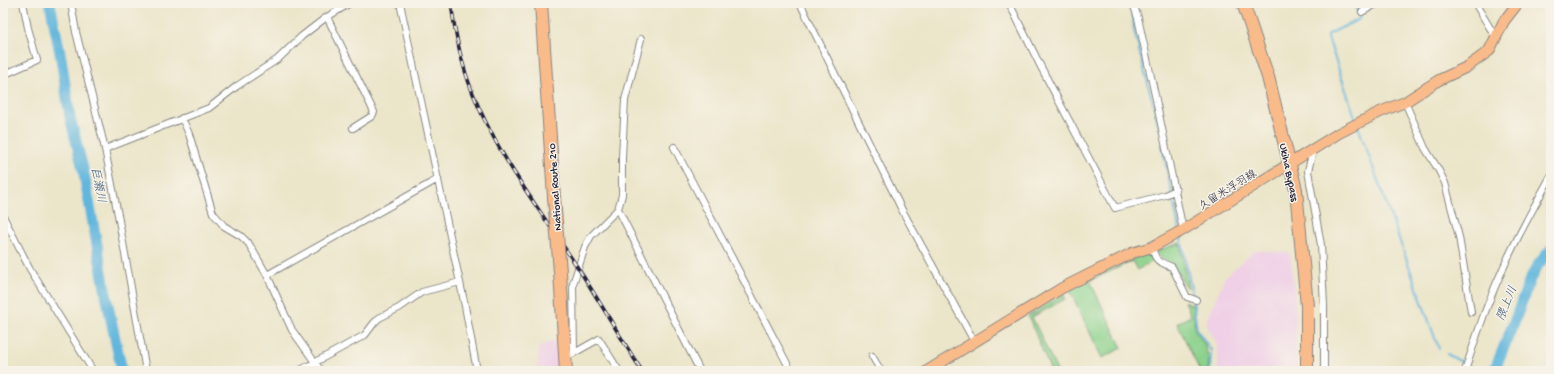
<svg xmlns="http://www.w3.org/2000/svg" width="1554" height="374" viewBox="0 0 1554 374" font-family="'Gochi Hand','Klee One',sans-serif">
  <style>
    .built { fill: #efd0e6 }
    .green { fill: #8cd28d; stroke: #577a64 }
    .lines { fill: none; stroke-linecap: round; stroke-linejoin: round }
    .stream { stroke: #61b6dd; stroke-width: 2 }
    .river { stroke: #61b6dd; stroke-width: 11 }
    .street-casing { stroke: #868482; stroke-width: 8 }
    .primary-casing { stroke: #868482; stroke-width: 12 }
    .highway-casing { stroke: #868482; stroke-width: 14 }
    .street { stroke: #fff; stroke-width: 6 }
    .primary { stroke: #fabb8b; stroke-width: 10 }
    .highway { stroke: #fabb8b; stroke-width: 12 }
    .rail-casing { stroke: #22223b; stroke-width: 3.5 }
    .rail { stroke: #f7f3e8; stroke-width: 2; stroke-dasharray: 6; stroke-linecap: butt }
    .highway-bridge-casing { stroke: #868482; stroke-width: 14; stroke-linecap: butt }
    .highway-bridge { stroke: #fabb8b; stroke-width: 12 }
    .labels { text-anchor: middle; stroke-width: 3; stroke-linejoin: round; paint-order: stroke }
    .street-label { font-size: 11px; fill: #22223b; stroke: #f7f3e8 }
    .water-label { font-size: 12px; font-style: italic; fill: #385674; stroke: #f7f3e8 }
  </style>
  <rect width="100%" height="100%" fill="#f7f3e8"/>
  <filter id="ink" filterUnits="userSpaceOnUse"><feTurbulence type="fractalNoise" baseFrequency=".025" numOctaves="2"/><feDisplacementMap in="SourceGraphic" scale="8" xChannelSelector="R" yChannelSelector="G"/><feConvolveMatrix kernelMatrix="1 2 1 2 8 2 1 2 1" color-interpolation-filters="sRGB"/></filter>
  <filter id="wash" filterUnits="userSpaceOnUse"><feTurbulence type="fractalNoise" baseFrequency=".012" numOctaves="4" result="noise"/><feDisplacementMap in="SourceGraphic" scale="16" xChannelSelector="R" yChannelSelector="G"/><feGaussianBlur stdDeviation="0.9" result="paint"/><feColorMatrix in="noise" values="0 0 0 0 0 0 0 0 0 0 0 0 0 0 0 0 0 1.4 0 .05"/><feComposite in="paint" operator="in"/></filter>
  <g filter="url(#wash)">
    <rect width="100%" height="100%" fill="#ebe5c9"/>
    <path class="built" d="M1255,250L1290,253L1296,311V371H1218L1217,344L1207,326V319L1225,277Z
      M559,340L562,371H545L543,368H537L539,347L544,346V344Z"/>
    <path class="green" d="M1180,243L1188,288C1181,282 1180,274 1175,267C1168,259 1161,262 1156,251Z
      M1149,253L1153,261L1137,270L1132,261L1090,281L1122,348L1102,358L1070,291L1074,287L1130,260Z
      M1064,294L1065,299L1032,317L1057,371H1051L1028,316Z
      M1185,301L1193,305L1195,330L1205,345L1209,359L1208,371H1200L1177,323L1191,316Z"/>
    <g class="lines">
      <path class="stream" d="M1129,3L1133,16L1134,30L1160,131
        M1353,3L1361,18L1327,35L1356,120
        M1358,126L1439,349
        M1162,145L1179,229
        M1181,238L1192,293L1197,330L1211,350L1210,371
        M1447,354L1478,371"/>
      <path class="river" d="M50,3L61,58L70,117L83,169L110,315L122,371
        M1494,371L1515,320L1530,279L1538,265L1551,249"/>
    </g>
  </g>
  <g filter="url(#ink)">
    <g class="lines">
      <defs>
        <path id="street" d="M71,3L76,32L105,149L118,215L146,371
          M400,3L465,306L477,371
          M800,3L902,210L974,341
          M1009,3L1042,69L1115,208L1165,195L1176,190
          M1133,3L1138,18L1155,95L1183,230
          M1475,3L1496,38
          M1362,12L1378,3
          M327,17L374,112L372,116L353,128
          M3,75L37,60L28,28L23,3
          M1405,102L1425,148L1438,169L1445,183L1459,237L1471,312
          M182,118L189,134L213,213L224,226L241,236L249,244L267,275
          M674,147L791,371
          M105,149L209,108L237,86L278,59L302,36L324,19L350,3
          M1313,150L1308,171L1321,245L1324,306V371
          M618,209L700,371
          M3,216L30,269L93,371
          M1152,247C1155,261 1159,262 1172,267L1187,297L1196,300
          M574,353L599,339L619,371
          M872,356L881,371
          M565,357L574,353L573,284L585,247L591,236L618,209L622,195V157L625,100L641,39
          M299,371L365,335L374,323L379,318L399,308L422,292L460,282
          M321,371L292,330L267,275L438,179
          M1465,371C1476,337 1487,303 1502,271C1516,238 1534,207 1551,176"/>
        <path id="primary" d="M927,371L1062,288L1132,253L1152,247L1183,230L1339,133L1380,112L1405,102L1439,80L1467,67L1489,51L1504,21L1518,3"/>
        <path id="highway" d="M541,3L554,197
          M1243,3L1268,77L1296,190L1307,306V371
          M560,272L566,371"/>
      </defs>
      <use href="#street" class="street-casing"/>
      <use href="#primary" class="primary-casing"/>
      <use href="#highway" class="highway-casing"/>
      <use href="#street" class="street"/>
      <use href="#primary" class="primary"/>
      <use href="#highway" class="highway"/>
      <defs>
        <path id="rail" d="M451,3C455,33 461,63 472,91C497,156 541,211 578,268C600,302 620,337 642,371"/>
      </defs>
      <use href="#rail" class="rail-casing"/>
      <use href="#rail" class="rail"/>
      <defs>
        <path id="highway-bridge" d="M554,197L560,272"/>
      </defs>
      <use href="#highway-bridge" class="highway-bridge-casing"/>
      <use href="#highway-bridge" class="highway-bridge"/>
    </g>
  </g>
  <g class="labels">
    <g class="street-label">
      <text transform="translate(1290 172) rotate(78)" y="4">Ukiha Bypass</text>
      <text transform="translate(554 187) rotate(-94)" y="4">National Route 210</text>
      <text transform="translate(1227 189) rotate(-32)" y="4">久留米浮羽線</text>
    </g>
    <g class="water-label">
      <text transform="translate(99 185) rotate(79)" y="4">巨瀬川</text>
      <text transform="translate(1506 303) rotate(-68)" y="4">隈上川</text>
    </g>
  </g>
  <rect width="1554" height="374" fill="none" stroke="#f7f3e8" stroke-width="16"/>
</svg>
